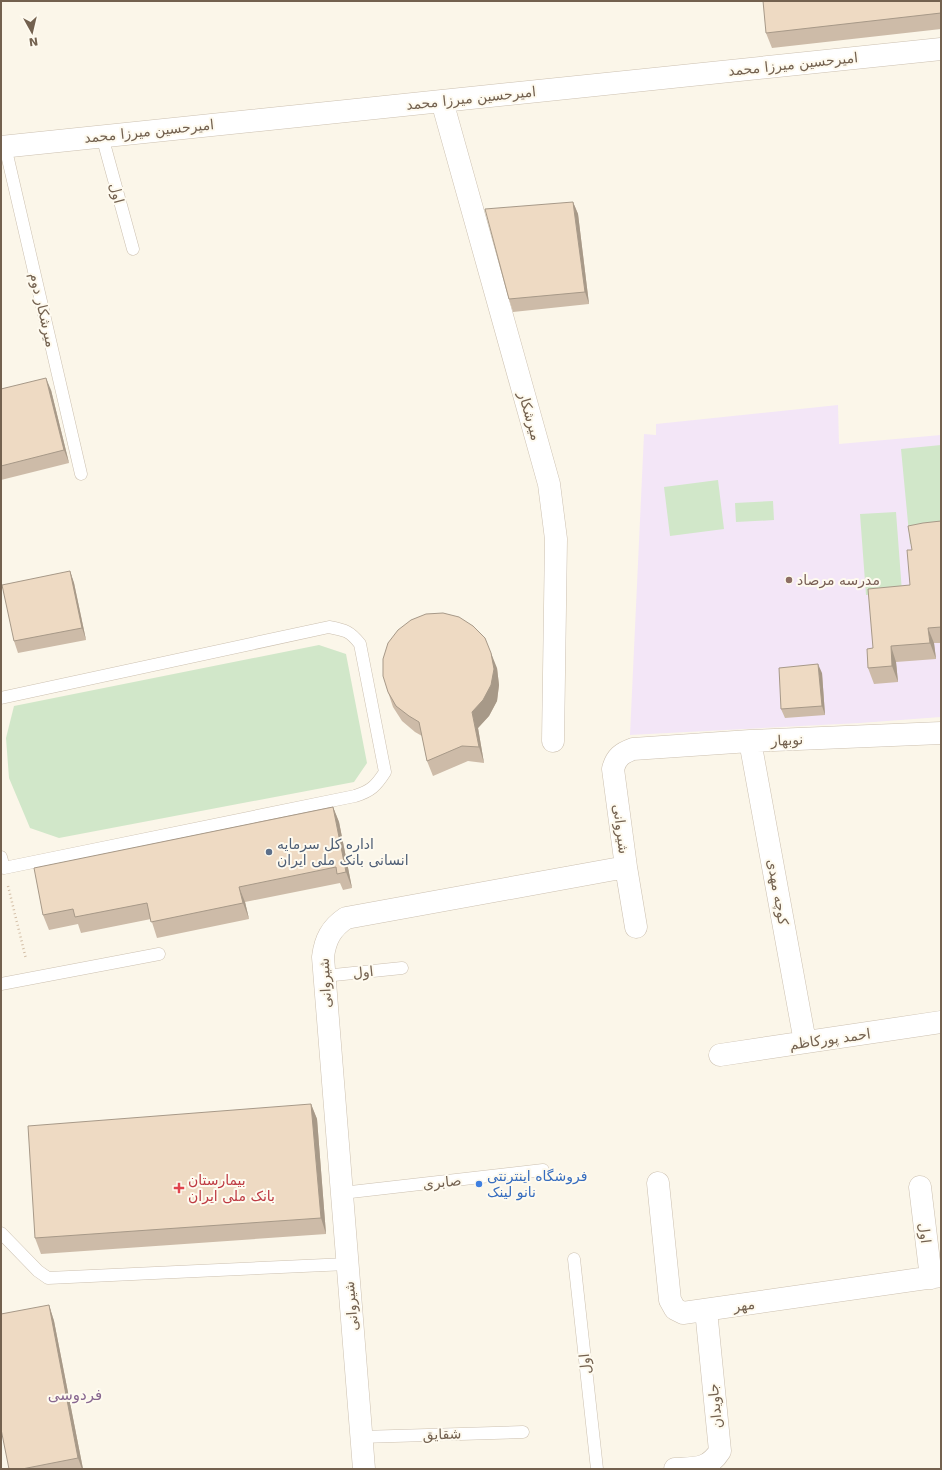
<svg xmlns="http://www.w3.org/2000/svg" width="942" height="1470" viewBox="0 0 942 1470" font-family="'DejaVu Sans',Cairo,sans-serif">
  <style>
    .education { fill: #f3e6f7 }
    .green { fill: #d1e7c9 }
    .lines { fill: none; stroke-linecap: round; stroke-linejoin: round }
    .lane-casing { stroke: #ccc0b0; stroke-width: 13 }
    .street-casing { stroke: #ccc0b0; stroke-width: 23 }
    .path { stroke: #d3bea6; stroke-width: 2.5; stroke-dasharray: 1 3; stroke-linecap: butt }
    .lane { stroke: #fff; stroke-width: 12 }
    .street { stroke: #fff; stroke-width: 22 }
    .wall { fill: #cdbba8 }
    .shaded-wall { fill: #a79988 }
    .building { fill: #eedac3; stroke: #a79988 }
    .education-dot { fill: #8d6e63; stroke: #fefaef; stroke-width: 1.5 }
    .service-dot { fill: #5c6f8a; stroke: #fefaef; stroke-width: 1.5 }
    .shop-dot { fill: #3f7fe0; stroke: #fefaef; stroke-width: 1.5 }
    .health-dot { fill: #e0444e; stroke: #fefaef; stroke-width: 1.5 }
    .labels { text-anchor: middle; stroke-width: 4; stroke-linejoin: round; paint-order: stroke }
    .street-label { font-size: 14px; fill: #73614f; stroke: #fefaef }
    .education-label { font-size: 14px; fill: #785e54; stroke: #fefaef; text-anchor: start }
    .service-label { font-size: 14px; fill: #4e5e75; stroke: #fefaef; text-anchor: start }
    .shop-label { font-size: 14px; fill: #366cbe; stroke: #fefaef; text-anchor: start }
    .health-label { font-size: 14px; fill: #be3a42; stroke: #fefaef; text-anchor: start }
    .neighbourhood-label { font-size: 15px; fill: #87668f; stroke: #fefaef }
  </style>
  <rect width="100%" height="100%" fill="#fbf6e9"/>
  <path class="education" d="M838,405L839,444L941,435V717L860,723L630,735L644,434L656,435V424Z"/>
  <path class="green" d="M941,445V541L910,544L901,449Z
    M718,480L724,529L670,536L664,487Z
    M773,501L774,520L736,522L735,503Z
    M896,512L902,592L866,595L860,514Z
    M319,645L346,654L367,763L354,782L59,838L30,828L9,778L6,738L14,706Z"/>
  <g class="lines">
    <defs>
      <path id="lane" d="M102,136L133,249
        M5,146L81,474
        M1,698L329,627C345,630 350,631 360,644L385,772C376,786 371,791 355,796L4,868L1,857
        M324,976L402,968
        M1,984L159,954
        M342,1193L543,1170
        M1,1233L38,1271L48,1278L347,1264
        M574,1259L597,1469
        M361,1437L523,1432"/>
      <path id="street" d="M442,101L549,484L556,539L553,741
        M1,147L941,49
        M750,741L805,1042
        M626,867L636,927
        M720,1055L941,1022
        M658,1183L670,1300L675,1309L683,1313L941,1276
        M920,1187L931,1278
        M364,1469L323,957C325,940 331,928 346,918L626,867L613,769C616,757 622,753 633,749L750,741L941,733
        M675,1469C695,1468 708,1470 720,1451L706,1310"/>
    </defs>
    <use href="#lane" class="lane-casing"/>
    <use href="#street" class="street-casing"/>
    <path class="path" d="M8,886L26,959"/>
    <use href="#lane" class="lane"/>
    <use href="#street" class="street"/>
  </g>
  <path class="wall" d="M941,1V29L772,48L766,33Z
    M573,202L578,214L589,304L513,312L509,299Z
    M1,389L51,390L69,463L1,480Z
    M941,521V643H934L936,659L896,662L898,682L874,684L868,668L873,648L910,585L912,550Z
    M70,571L74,583L86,640L18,653L14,641Z
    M497,668L499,685L497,701L489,716L478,728L484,763L468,761L433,776L427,761L422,736L415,732L402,721L393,707L388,692Z
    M822,673L825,715L785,718L781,709Z
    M333,807L339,822L352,888L343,890L340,883L245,902L249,919L157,938L151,919L81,933L78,924L49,930L43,915Z
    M311,1104L317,1119L326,1234L41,1254L35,1238Z
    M49,1305L54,1321L83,1469H9Z"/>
  <path class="shaded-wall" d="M573,202L578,214L589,304L585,292Z
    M46,378L51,390L69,463L64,450Z
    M70,571L74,583L86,640L82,628Z
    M928,628L934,643L936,659L930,643Z
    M891,646L896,662L898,682L892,666Z
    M491,653L497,668L499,685L497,701L489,716L478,728L484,763L479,747L472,712Z
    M818,664L822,673L825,715L822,706Z
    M333,807L339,822L352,888L346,872Z
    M239,887L245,902L249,919L243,903Z
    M311,1104L317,1119L326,1234L321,1218Z
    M49,1305L54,1321L83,1469H82L78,1458Z"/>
  <path class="building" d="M763,1H941V13L766,33Z
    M573,202L585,292L509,299L485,209Z
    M46,378L64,450L1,466V389Z
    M941,521V627L928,628L930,643L891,646L892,666L868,668L867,649L873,648L868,589L910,585L907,550H912L908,526L923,523Z
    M70,571L82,628L14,641L2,585Z
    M443,613L459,617L473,626L485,638L491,653L494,669L491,685L483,700L472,712L479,747L462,746L427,761L419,722L409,716L396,706L388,692L383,676V659L388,643L398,630L411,620L426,614Z
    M818,664L822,706L781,709L779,668Z
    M333,807L346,872L337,874L336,867L239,887L243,903L151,922L147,903L75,917L73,909L43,915L34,868Z
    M311,1104L321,1218L35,1238L28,1126Z
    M49,1305L78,1458L22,1469H9L1,1429V1314Z"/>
  <circle class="education-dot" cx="789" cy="580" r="4"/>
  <circle class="service-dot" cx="269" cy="852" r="4"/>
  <circle class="shop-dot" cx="479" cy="1184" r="4"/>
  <path class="health-dot" d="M177 1182h4v4h4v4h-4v4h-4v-4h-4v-4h4z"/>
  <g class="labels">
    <g class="street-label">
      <text transform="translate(793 64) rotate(-6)" y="5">امیرحسین میرزا محمد</text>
      <text transform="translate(471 98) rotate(-6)" y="5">امیرحسین میرزا محمد</text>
      <text transform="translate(149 131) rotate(-6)" y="5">امیرحسین میرزا محمد</text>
      <text transform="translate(117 193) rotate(75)" y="5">اول</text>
      <text transform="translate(43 310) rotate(77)" y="5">میرشکار دوم</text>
      <text transform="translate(530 416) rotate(74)" y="5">میرشکار</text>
      <text transform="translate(787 740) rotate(-3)" y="5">نوبهار</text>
      <text transform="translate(621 829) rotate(83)" y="5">شیروانی</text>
      <text transform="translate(778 892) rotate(80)" y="5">کوچه مهدی</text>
      <text transform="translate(363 972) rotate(-6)" y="5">اول</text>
      <text transform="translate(325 983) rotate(-93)" y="5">شیروانی</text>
      <text transform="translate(830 1039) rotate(-8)" y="5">احمد پورکاظم</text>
      <text transform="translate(442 1182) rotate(-6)" y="5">صابری</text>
      <text transform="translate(925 1233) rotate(83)" y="5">اول</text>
      <text transform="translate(744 1305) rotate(-8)" y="5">مهر</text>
      <text transform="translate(351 1306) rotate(-95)" y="5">شیروانی</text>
      <text transform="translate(585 1364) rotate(-96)" y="5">اول</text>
      <text transform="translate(715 1406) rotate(-96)" y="5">جاویدان</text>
      <text transform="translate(442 1434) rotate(-2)" y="5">شقایق</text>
    </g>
    <g class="education-label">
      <text x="797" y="585">مدرسه مرصاد</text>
    </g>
    <g class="service-label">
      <text x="277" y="849">اداره کل سرمایه<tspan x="277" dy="16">انسانی بانک ملی ایران</tspan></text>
    </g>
    <g class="shop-label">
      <text x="487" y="1181">فروشگاه اینترنتی<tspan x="487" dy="16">نانو لینک</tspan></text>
    </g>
    <g class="health-label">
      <text x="188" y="1185">بیمارستان<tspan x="188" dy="16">بانک ملی ایران</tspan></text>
    </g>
    <g class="neighbourhood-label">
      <text x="75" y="1400">فردوسی</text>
    </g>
  </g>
  <rect width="942" height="1470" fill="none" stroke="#73614f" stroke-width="4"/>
  <g transform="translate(32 32) rotate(172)" stroke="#fefaef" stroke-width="3" paint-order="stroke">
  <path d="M0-3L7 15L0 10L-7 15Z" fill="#73614f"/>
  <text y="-6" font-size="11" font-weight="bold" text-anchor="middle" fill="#73614f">N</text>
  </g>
</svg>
